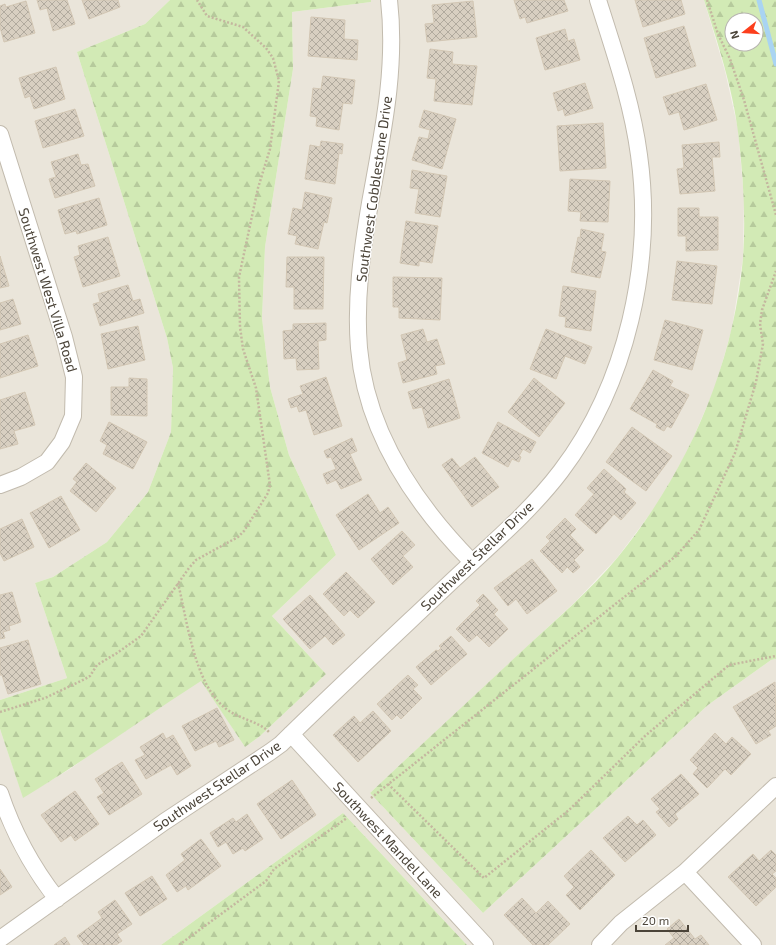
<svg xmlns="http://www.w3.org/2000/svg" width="776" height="945" viewBox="0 0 776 945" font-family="'Exo 2',sans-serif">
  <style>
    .residential { fill: #eae5da }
    .forest { fill: url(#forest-firs); fill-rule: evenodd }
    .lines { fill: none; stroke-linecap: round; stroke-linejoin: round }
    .stream { stroke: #a9d4f2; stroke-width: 5 }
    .building { fill: url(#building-cross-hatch); stroke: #d3c7b4 }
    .street-casing { stroke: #c2bbae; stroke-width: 18 }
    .path { stroke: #c4b79f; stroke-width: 2.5; stroke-dasharray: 2 2; stroke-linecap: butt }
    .street { stroke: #fff; stroke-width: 16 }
    .labels { text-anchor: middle; stroke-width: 3; stroke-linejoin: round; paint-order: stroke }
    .street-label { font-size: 14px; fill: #4b4439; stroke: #fff }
  </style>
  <defs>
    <pattern id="forest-firs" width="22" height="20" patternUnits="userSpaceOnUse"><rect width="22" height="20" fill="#d2eab5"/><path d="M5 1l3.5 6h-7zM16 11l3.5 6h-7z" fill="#b6ca9c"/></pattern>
    <pattern id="building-cross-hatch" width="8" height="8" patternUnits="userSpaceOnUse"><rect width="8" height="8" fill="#d8cfc1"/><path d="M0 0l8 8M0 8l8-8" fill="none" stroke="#b1aa9e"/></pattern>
  </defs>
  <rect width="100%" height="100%" fill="#f6f3ec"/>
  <path class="residential" d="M0,0H170L145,24L77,52L167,338L173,368L171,432L148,492L107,542L53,577L35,583L67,678L0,700Z
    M371,0H704L725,71L738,129L744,199L743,258L732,328L716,385L688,450L659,502L617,558L576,601L370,793L483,913L708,705L771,660L776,659V945H467L343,813L161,945H0V729L23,797L70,769L113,738L201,680L245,747L260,736L326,674L272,616L336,555L289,455L270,387L262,318L265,247L293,69L292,12L371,2Z"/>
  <path class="forest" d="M170,0H371V2L292,12L293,69L265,247L262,318L270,387L289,455L336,555L272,616L326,674L260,736L245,747L201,681C142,719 84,761 23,798L0,729V700L67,678L35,583L53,577L107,542L148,492L171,432L173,368L167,338L77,52L145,24Z
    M704,0H776V659L771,660L708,705L483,913L370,793C420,746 470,699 521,652C553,622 589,592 618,557C687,472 733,368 743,258C746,216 743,174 738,132C733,89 717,41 704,0ZM732,20H756V44H732Z
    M343,813L467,945H161Z"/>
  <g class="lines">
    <path class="stream" d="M759,0L776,64"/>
  </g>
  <path class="building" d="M37,0H67L75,24L53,31L47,8L40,10Z
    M82,0H118L120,7L89,19Z
    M514,0H564L568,11L527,23L525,17L520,19Z
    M635,0H681L685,14L643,27Z
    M26,1L35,33L4,42L0,27V6L5,4L6,7Z
    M473,1L477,37L427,42L425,24L434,23L432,5Z
    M311,17L345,20L344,39L358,40L357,60L308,56Z
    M684,26L696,66L656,78L644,38Z
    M565,29L568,41L574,39L580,60L545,70L536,38Z
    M430,49L453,52L452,64L477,66L472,105L434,101L436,79L427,78Z
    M56,67L65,99L34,109L30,96L25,98L19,78Z
    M323,76L355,80L352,104L343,103L339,130L316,126L317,117L310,116L313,88L321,89Z
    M585,83L593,108L565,116L563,109L558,111L553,93Z
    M706,84L717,120L684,130L679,112L669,115L663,97Z
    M75,109L84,136L43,148L35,121Z
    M424,110L456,119L442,169L412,160L419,137L428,139L430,130L419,127Z
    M603,123L606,168L560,171L557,126Z
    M321,141L343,144L342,154L339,153L335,184L305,179L310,145L320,147Z
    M719,142L720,157H712L715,191L680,194L677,169L684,168L682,145Z
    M78,154L81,165L88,164L95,186L55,198L49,179L56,177L51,162Z
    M412,170L447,176L440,217L415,213L419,189L410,188Z
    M570,179L610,181L608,222L580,221L581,212L568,211Z
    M305,192L332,198L327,223L324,222L318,249L295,244L297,236L288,234L293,208L302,210Z
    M99,198L107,225L77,234L76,231L65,234L58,210Z
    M678,208H699V217H718V250L686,251V236H678Z
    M406,221L438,226L432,263L419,261V266L400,263Z
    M581,229L604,234L601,251L606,252L600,278L571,272L578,237L580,238Z
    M108,237L120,276L83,287L74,257L80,255L78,246Z
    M0,256L9,286L0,288Z
    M287,257H324L323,309H294V287H286Z
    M677,261L717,266L712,304L672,300Z
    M393,277L442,278L440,320L399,318V307H393Z
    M128,285L133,301L140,299L144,313L100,326L93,304L100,302L98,294Z
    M563,286L596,291L591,331L565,327L566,317L559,316Z
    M13,299L21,324L0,330V303Z
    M665,320L703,330L692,370L654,360Z
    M326,323V340L318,341L319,369L297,370L296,358L284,359L283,331L293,330V324Z
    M138,326L145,360L108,369L101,334Z
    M423,329L427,342L437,339L445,364L435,366L437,374L403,383L398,363L407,360L401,335Z
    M546,329L592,347L585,364L565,356L556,379L530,369Z
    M28,335L38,366L0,378V344Z
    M653,370L673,381L670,386L689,395L671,428L667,426L664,431L656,427L657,424L630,409Z
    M326,377L342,426L314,435L306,410L299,412L297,406L291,408L288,399L303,394L300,386Z
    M129,378L147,379V416L111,415V387H129Z
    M534,378L565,403L539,437L508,412Z
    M449,379L460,418L428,428L422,407L413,409L408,392Z
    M25,392L35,425L14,431L18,444L0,449V400Z
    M109,422L147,442L133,469L103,454L107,445L100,441Z
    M498,422L536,442L530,453L523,449L519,456L521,457L519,462L512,459L508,467L482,453Z
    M632,427L672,456L646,491L606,462Z
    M352,438L357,451L350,454L362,480L341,489L336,480L327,484L323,474L336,469L331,457L327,458L324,451Z
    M475,457L499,487L472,507L442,465L452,458L460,468Z
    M86,463L116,488L96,512L70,491L77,482L73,479Z
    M604,469L626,489L624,492L636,503L621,520L614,514L596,534L575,515L594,494L587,488Z
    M368,494L380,513L388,507L399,523L359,550L336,515Z
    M61,496L80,530L49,548L30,513Z
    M565,518L576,529L570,535L584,550L574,560L580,567L573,573L567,567L562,573L540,551L550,541L546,537Z
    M22,519L34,547L4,561L0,553V529Z
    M402,531L415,545L403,556L413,567L393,585L371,559Z
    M532,559L557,591L527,614L516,599L508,606L494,588Z
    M346,572L375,602L358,618L350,610L344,616L323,594Z
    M12,592L21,622L9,626L10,630L3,632L5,638L0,639V595Z
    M483,594L498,610L494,614L508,629L489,647L477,635L469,642L456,629L480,605L476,601Z
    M310,595L345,635L333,645L325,636L310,649L283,619Z
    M451,636L467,654L431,685L416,667L436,650L438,651L441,648L439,646Z
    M28,640L41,684L8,694L2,675H0V648Z
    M408,675L418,685L413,689L422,698L401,719L397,715L392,720L377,704Z
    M775,682L776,726L768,731L771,735L756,744L733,707Z
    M217,708L234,740L219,747L216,741L195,751L182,726Z
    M373,711L391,731L358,762L333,735L354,716L360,723Z
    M163,733L166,739L173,735L191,766L177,775L171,765L146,779L135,760L145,755L140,747Z
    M715,733L726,744L732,737L751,754L731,775L725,769L707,788L693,774L698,768L690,760Z
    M122,762L142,794L109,815L97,797L104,793L95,779Z
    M681,774L699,794L675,814L678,819L669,827L656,812L660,809L651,799Z
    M292,780L316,815L281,839L257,804Z
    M75,791L99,824L75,841L71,835L61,842L41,815Z
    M247,814L263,839L245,851L243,848L233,854L226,842L218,847L210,833L233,818L236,822Z
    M628,816L637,825L643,820L656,835L625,862L603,838Z
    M201,839L221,866L188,890L186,886L177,892L166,875L185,860L181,854Z
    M591,850L615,875L580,910L566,895L574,887L564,876Z
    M771,850L776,855V871L772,874L776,878V887L756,906L728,877L753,854L759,861Z
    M0,869L12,887L0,895Z
    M152,876L167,899L140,916L125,893Z
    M522,898L536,913L548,901L570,924L548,945H533L504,915Z
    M115,900L132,924L117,934L122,941L116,945H84L77,936L102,918L98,912Z
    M679,919L695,939L701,935L709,945H665L674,938L667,929Z
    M65,937L70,945H54Z"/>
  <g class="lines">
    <defs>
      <path id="street" d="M389,0C397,69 382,136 370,203C362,250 355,300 359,348C366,431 415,504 472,562
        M0,134L64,337L74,377L73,416L62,442L47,462L21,477L0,485
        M291,734L485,945
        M0,793C13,832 32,867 57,899
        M685,872L753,945
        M0,939L164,822L270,752L281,744C337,689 395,635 452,581C489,546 530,512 561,471C627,384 654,262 639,155C632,102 614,51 598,0
        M600,945L621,923L685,872L776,786"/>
    </defs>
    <use href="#street" class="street-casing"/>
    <path class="path" d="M707,0L718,34L730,59L744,100L776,215
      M178,583C187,620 194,682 224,707C237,719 257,720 269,732
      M0,712L45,698L85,679L90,676L97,665L117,653L141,636L189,568L196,560L238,537L244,531L268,493L270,485L256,388L243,349L240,327L239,277L258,188L270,149L279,81L273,58L266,48L243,27L207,16L197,0
      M388,784L484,878L569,810L645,736L729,665L776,656
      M371,798L676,556L699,530L735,453L756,382L763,344L760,324L762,310L776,271
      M179,945L266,881L274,869L347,818"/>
    <use href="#street" class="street"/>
  </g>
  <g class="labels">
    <g class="street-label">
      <text transform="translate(374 189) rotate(-82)" y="5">Southwest Cobblestone Drive</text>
      <text transform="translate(48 290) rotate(73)" y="5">Southwest West Villa Road</text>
      <text transform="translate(477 556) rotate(-44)" y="5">Southwest Stellar Drive</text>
      <text transform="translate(217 786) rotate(-34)" y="5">Southwest Stellar Drive</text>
      <text transform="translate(388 840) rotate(47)" y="5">Southwest Mandel Lane</text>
    </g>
  </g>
  <g transform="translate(744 32) rotate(253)"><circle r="19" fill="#ffffff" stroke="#b7b4b0"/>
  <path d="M0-3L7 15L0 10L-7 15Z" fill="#fc3f1d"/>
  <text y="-6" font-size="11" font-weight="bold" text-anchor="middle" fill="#4b4439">N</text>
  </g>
  <path d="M636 925v6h52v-6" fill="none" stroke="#4b4439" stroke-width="2"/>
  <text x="642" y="925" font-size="12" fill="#4b4439" stroke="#ffffff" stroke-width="3" paint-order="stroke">20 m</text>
</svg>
